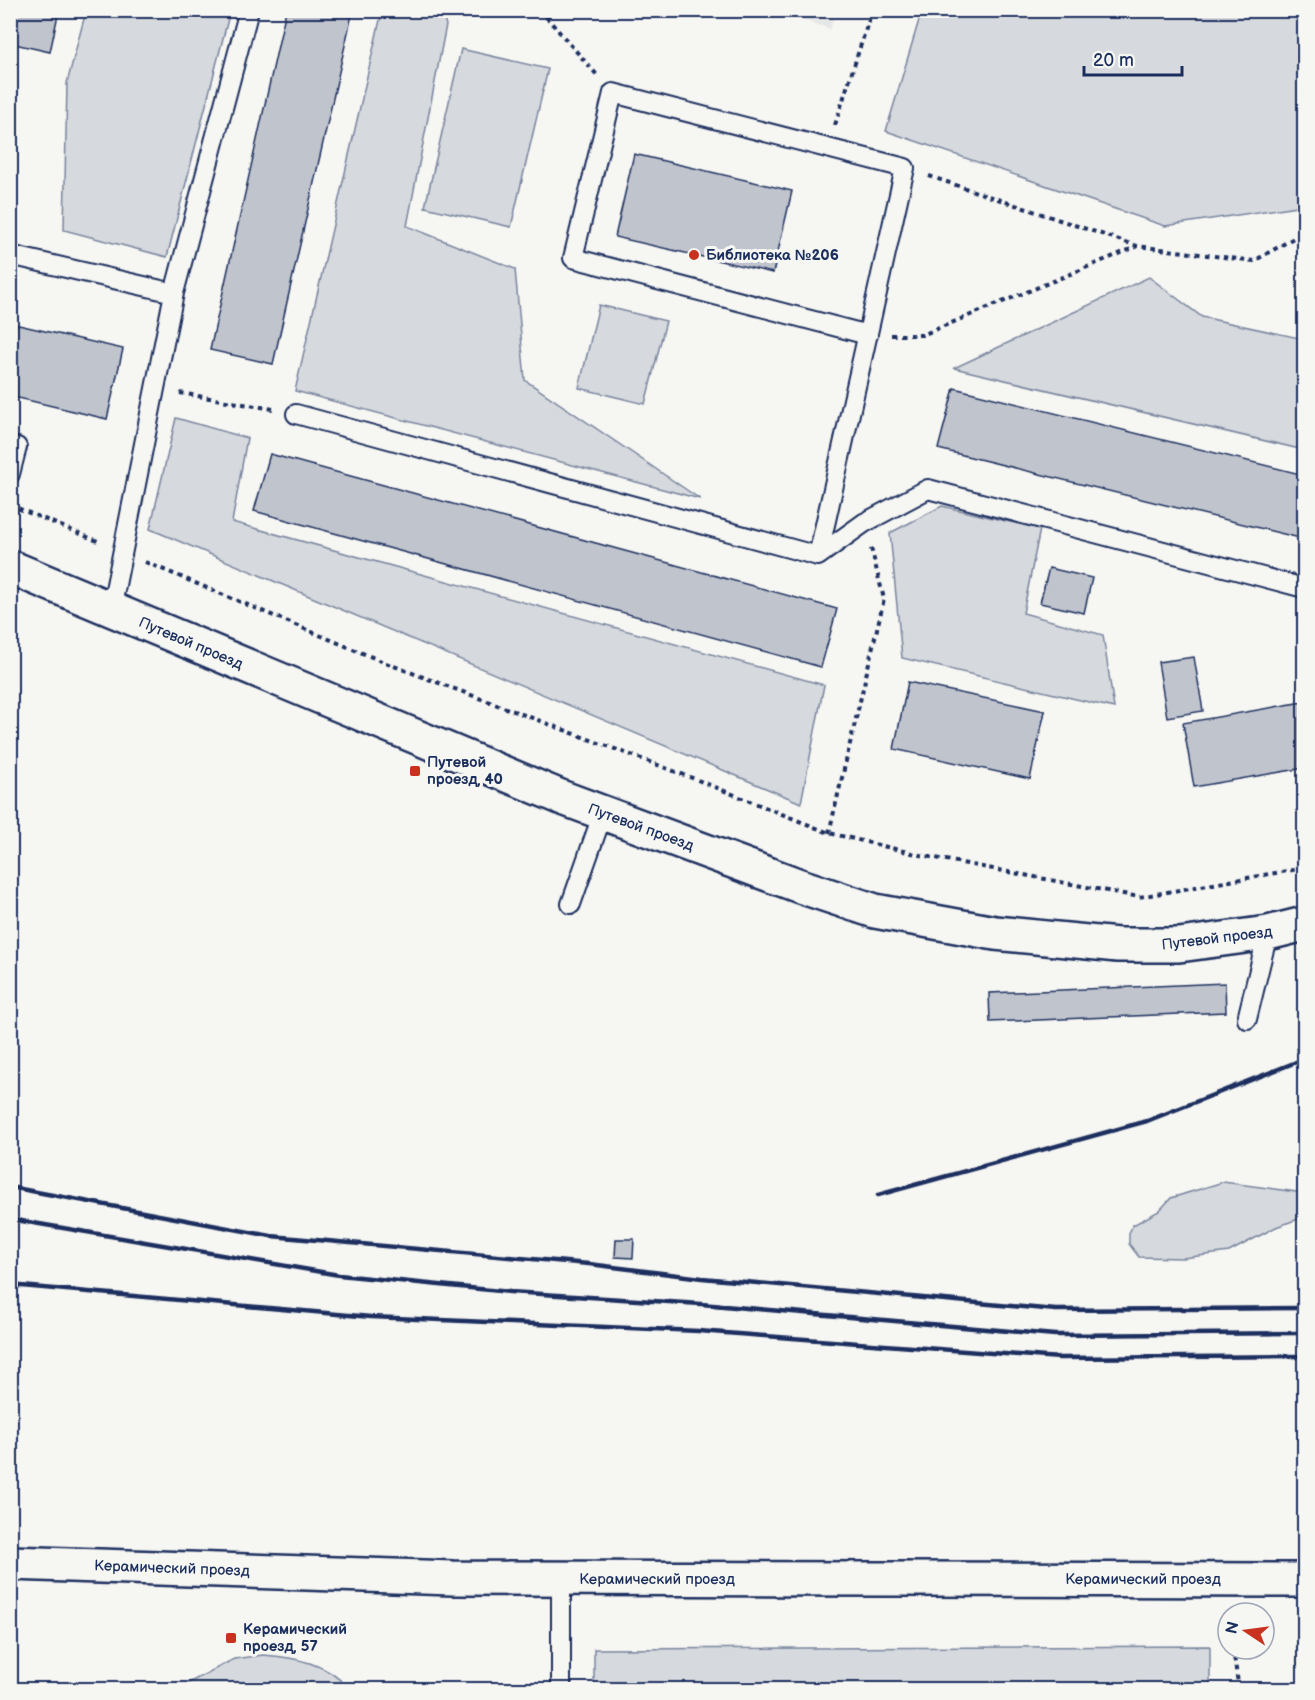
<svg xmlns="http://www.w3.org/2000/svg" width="1315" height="1700" viewBox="0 0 1315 1700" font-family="'Balsamiq Sans',sans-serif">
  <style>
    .built { fill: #e6e7e7 }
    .green { fill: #d6d9dd; stroke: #78849e; stroke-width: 1.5 }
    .building { fill: #c0c4cd; stroke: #1b2f5e; stroke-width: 1.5 }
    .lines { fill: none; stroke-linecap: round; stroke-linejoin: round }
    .service-casing { stroke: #1b2f5e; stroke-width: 22 }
    .tertiary-casing { stroke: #1b2f5e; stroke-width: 38 }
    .path { stroke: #1b2f5e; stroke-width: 4; stroke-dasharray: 4.5 4.5; stroke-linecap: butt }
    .service { stroke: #f6f6f2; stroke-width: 18 }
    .tertiary { stroke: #f6f6f2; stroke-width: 33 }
    .rail { stroke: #1b2f5e; stroke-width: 4.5 }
    .poi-dot { fill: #c8321e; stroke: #f6f6f2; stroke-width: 2 }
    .labels { text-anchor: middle; stroke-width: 6; stroke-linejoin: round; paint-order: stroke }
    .poi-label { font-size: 15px; font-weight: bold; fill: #1b2f5e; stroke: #f6f6f2; text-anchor: start }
    .street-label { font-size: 15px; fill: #1b2f5e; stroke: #f6f6f2 }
  </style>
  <rect width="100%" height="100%" fill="#f6f6f2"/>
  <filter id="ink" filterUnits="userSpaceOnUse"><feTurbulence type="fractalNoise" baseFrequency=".0167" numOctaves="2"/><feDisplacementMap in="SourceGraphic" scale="12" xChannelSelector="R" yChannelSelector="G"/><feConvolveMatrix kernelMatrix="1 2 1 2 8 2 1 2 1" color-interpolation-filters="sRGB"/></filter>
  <g filter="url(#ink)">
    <path class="built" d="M776,11H836L830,29Z"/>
    <path class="green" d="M922,10L1304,11V182L1297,206L1165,226L886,131Z
      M86,11H230L167,257L64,230L67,83Z
      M382,11H441L446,25L407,226L515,269L525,380L700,499L295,391Z
      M461,49L548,69L511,227L425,207Z
      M1149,277L1202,317L1304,339V450L954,368Z
      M599,305L666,321L645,404L579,388Z
      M176,418L247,438L232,522L824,685L801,803L150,529Z
      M942,506L1040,529L1023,613L1103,635L1114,708L902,658L890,533Z
      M1223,1182L1304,1193V1217L1276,1227L1229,1252L1183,1258L1139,1257L1129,1244V1233L1133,1225L1159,1211L1171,1198Z
      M1210,1646V1689H594V1649Z
      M263,1655C294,1657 328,1663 349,1689H177L234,1659Z"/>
    <path class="building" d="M10,10H59L50,52L10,43Z
      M286,10H353L273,364L210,350Z
      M634,154L792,191L773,273L615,237Z
      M10,323L123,349L107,419L10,396Z
      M954,388L1304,475V539L938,449Z
      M270,454L837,609L821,667L254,511Z
      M1049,568L1092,578L1084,613L1040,603Z
      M1194,657L1203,711L1167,717L1158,662Z
      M908,682L1045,711L1030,779L894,749Z
      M1303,702L1304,768L1194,787L1183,723Z
      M1225,983L1226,1012L990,1022L989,993Z
      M616,1239H634L633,1258L615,1257Z"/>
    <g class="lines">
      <defs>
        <path id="service" d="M10,255L174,293L111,610
          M174,293L249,10
          M296,414L818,556L864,523L928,489L1304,588
          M10,474L17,447
          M818,556L905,168L613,93L573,258L868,335
          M571,904L603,813
          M1247,1019L1268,933
          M561,1690V1579"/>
        <path id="tertiary" d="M10,567L563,798L800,886L875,911L995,933L1118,945H1179L1268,933L1304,924
          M10,1563L453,1578L1304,1580"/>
      </defs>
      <use href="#service" class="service-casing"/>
      <use href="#tertiary" class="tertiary-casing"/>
      <path class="path" d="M540,10L597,75
        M835,125L872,10
        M929,176L1137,246L1254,261L1304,232
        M891,335H922L1136,247
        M180,393L273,409
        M10,505L100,542
        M145,562L391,665L695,779L829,833L920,855L1139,897L1304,868
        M829,833L884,599L871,548
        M1233,1649L1239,1690"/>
      <use href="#service" class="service"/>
      <use href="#tertiary" class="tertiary"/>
      <path class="rail" d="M10,1187L271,1236L589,1264L702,1278L1056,1310L1304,1308
        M878,1195L1147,1121L1304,1059
        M10,1219L339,1275L510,1292L701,1304L1055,1335L1304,1333
        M10,1285L371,1317L699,1331L1060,1358L1304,1356"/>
    </g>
  </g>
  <g class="poi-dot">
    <circle cx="694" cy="255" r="6"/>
    <rect x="409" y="765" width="12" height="12" rx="3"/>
    <rect x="225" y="1632" width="12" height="12" rx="3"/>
  </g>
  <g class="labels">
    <g class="poi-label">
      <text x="706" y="260">Библиотека №206</text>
      <text x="427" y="767">Путевой<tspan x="427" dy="17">проезд, 40</tspan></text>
      <text x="243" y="1634">Керамический<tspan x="243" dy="17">проезд, 57</tspan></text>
    </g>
    <g class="street-label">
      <text transform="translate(191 643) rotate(23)" y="5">Путевой проезд</text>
      <text transform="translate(641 827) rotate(20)" y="5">Путевой проезд</text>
      <text transform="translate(1217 938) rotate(-7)" y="5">Путевой проезд</text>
      <text transform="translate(172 1568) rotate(2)" y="5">Керамический проезд</text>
      <text x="657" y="1584">Керамический проезд</text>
      <text x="1143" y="1584">Керамический проезд</text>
    </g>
  </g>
  <rect width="1315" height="1700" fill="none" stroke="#f6f6f2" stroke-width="36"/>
  <rect x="18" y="18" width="1279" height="1664" fill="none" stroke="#1b2f5e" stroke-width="2" filter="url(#ink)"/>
  <g transform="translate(1246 1631) rotate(283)"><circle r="28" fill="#f6f6f2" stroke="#9ea6b7" stroke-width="1.5"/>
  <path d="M0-4.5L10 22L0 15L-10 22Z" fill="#c8321e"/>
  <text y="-9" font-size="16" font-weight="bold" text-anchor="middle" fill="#1b2f5e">N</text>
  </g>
  <path d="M1084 66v9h98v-9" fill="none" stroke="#1b2f5e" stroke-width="3"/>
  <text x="1093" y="66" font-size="18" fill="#1b2f5e" stroke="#f6f6f2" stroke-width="4.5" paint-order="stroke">20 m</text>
</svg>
